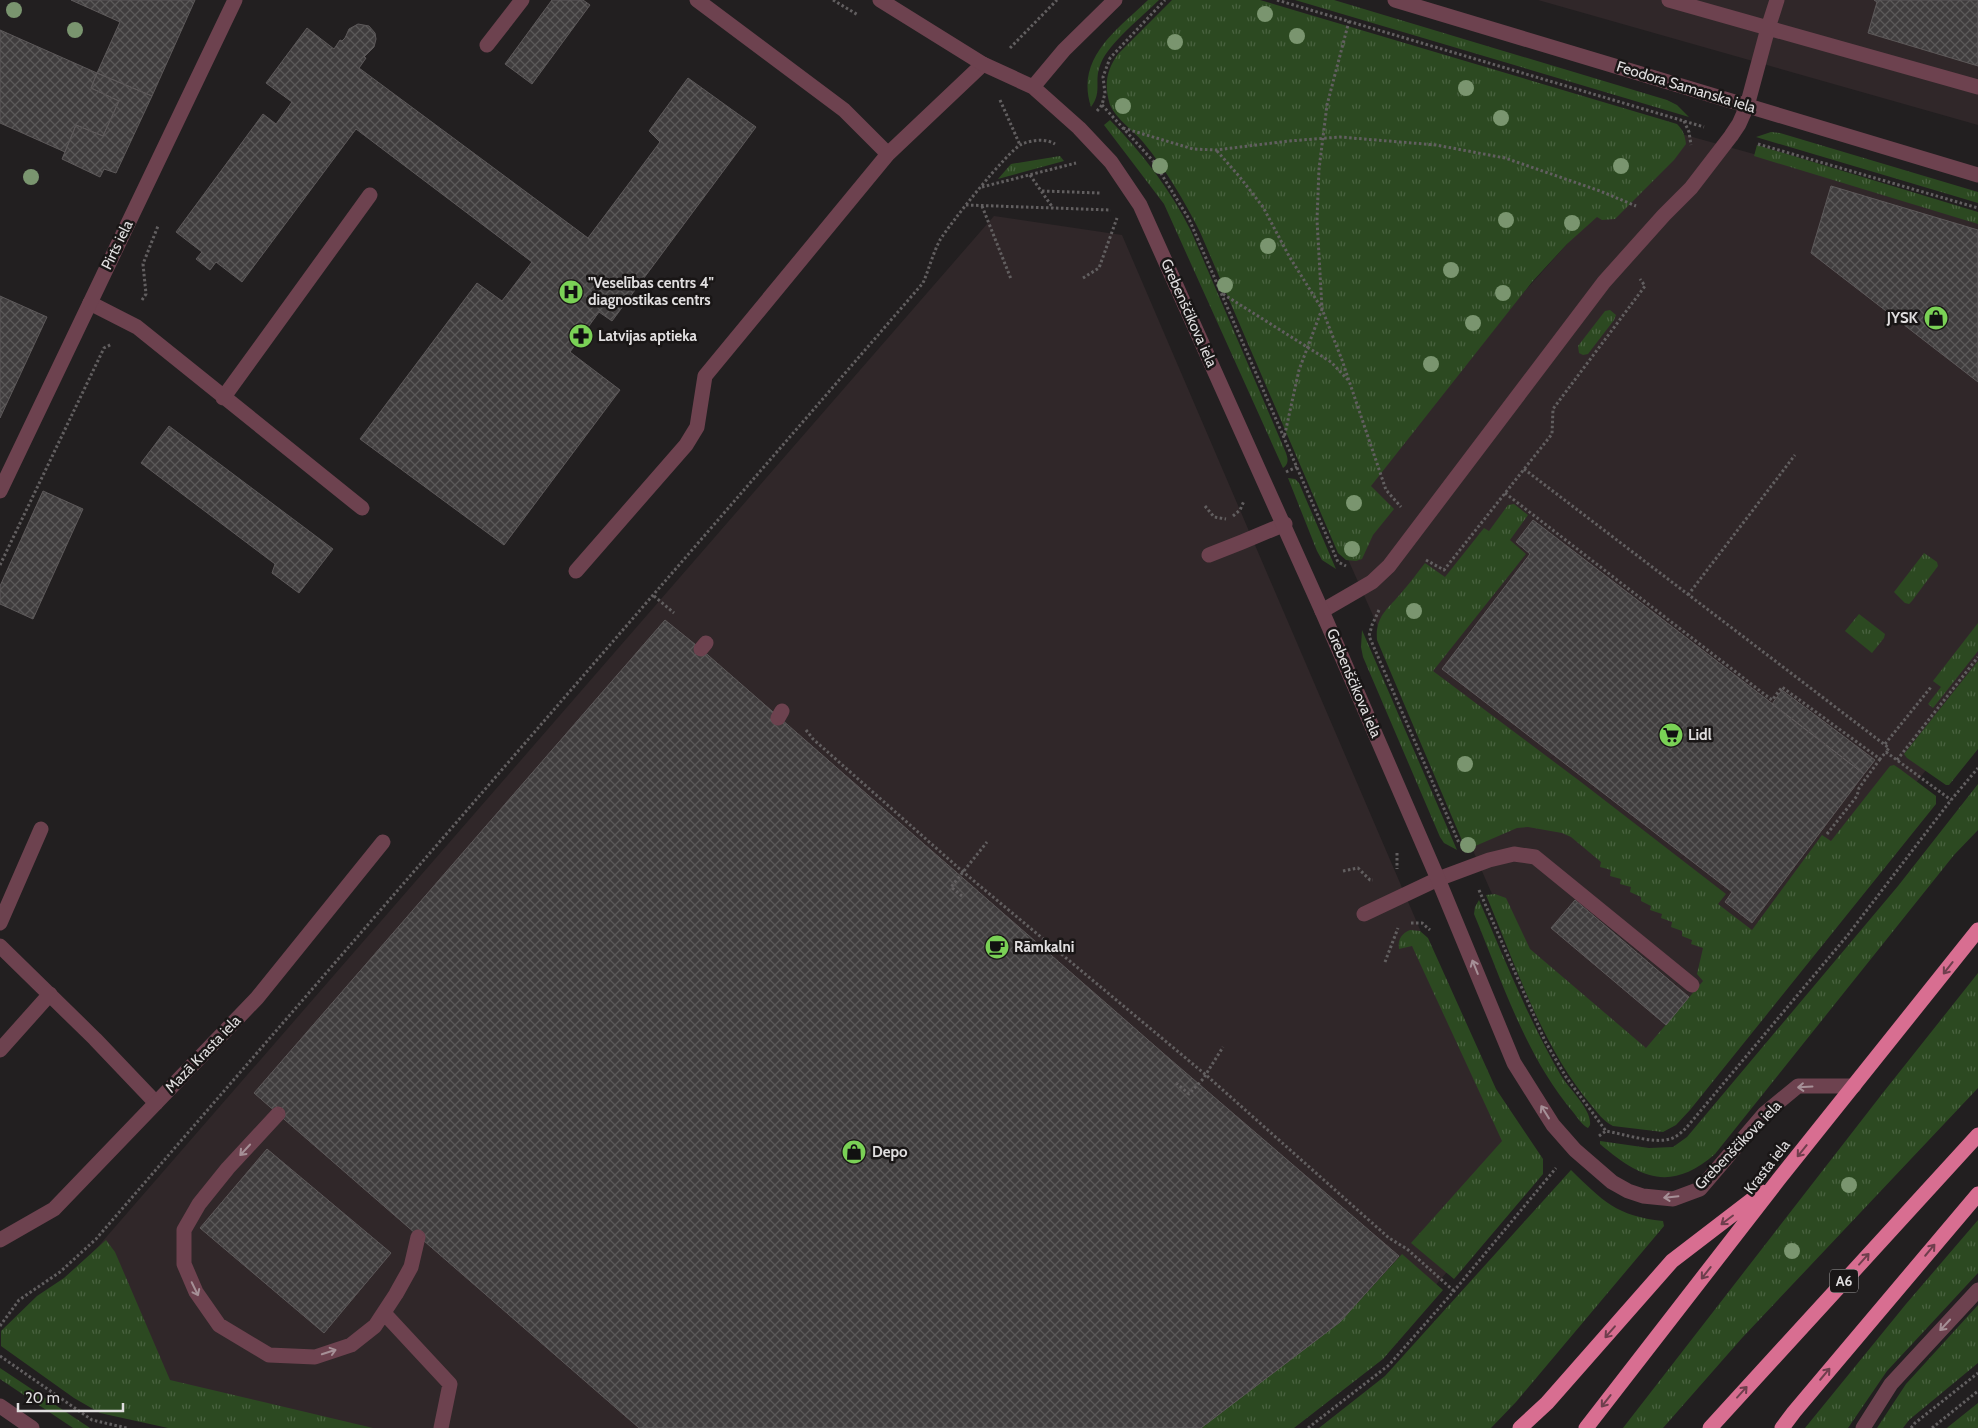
<svg xmlns="http://www.w3.org/2000/svg" width="1978" height="1428" viewBox="0 0 1978 1428" font-family="Cabin,sans-serif">
  <style>
    .built { fill: #302729 }
    .grass { fill: url(#grass-tufts) }
    .building { fill: url(#building-cross-hatch); stroke: #5d595a }
    .lines { fill: none; stroke-linecap: round; stroke-linejoin: round }
    .path { stroke: #625f60; stroke-width: 3; stroke-dasharray: 2.5 2.5; stroke-linecap: butt }
    .lane { stroke: #6d424f; stroke-width: 15 }
    .street { stroke: #6d424f; stroke-width: 15 }
    .highway { stroke: #d86e91; stroke-width: 15 }
    .tree { fill: #7a956f }
    .oneway { stroke: #a69097 }
    .oneway2 { stroke: #6f3e4d }
    .labels { text-anchor: middle; stroke-width: 5; stroke-linejoin: round; paint-order: stroke }
    .shield { fill: #191616; stroke: #a4a2a3; stroke-width: 1 }
    .shield-label { font-size: 14px; font-weight: bold; fill: #e0dedf }
    .street-label { font-size: 15px; fill: #e0dedf; stroke: #191616 }
    .poi-label { font-size: 15px; font-weight: bold; fill: #e0dedf; stroke: #191616; text-anchor: start }
  </style>
  <defs>
    <pattern id="grass-tufts" width="24" height="20" patternUnits="userSpaceOnUse" patternTransform="scale(1.25)"><rect width="24" height="20" fill="#2c4921"/><path d="M3 7l-1-3M5 7V3M7 7l1-3M15 17l-1-3M17 17v-4M19 17l1-3" fill="none" stroke="#4a6341"/></pattern>
    <pattern id="building-cross-hatch" width="8" height="8" patternUnits="userSpaceOnUse" patternTransform="scale(1.25)"><rect width="8" height="8" fill="#403d3e"/><path d="M0 0l8 8M0 8l8-8" fill="none" stroke="#5b5959"/></pattern>
  </defs>
  <rect width="100%" height="100%" fill="#221f20"/>
  <path class="built" d="M1538,0H1978V125Z
    M1660,128L1978,216V704L1771,967L1651,1071L1522,963L1468,839L1383,638L1327,512L1567,244Z
    M994,216L1122,235L1527,1179L1378,1352L1280,1428H183L82,1265Z"/>
  <path class="grass" d="M1148,0H1159C1143,16 1109,43 1101,63C1093,81 1103,91 1091,107C1075,58 1117,30 1148,0Z
    M1172,0H1260L1677,124C1683,130 1685,135 1686,144L1674,160L1615,219L1602,220L1597,217L1567,244L1532,282L1371,486L1394,509L1373,535L1362,559L1356,561L1346,560L1338,553L1200,232C1184,200 1166,170 1143,142C1133,130 1116,119 1110,105C1104,85 1106,71 1118,54Z
    M1295,0H1334L1667,100L1677,105L1689,117Z
    M1110,120C1143,154 1170,189 1191,231L1286,453C1288,459 1289,464 1283,468L1164,204L1104,125Z
    M1771,132L1780,133L1978,192V203L1756,137Z
    M1757,145L1978,212V224L1754,156Z
    M1060,156L1064,161L998,179L1011,164Z
    M1610,310L1616,315L1614,320L1588,354L1583,355L1579,353L1578,346L1605,311Z
    M1288,478L1295,479L1299,483L1336,569L1322,560L1317,551Z
    M1514,504L1528,515L1510,540L1526,554L1433,671L1581,782L1726,894L1718,904L1752,930L1822,835L1831,841L1890,766L1894,765L1900,769L1936,796V804L1690,1110L1676,1125L1663,1132L1613,1126C1603,1121 1598,1113 1591,1105C1541,1045 1516,966 1486,895L1495,894L1506,898L1530,949L1646,1048L1703,981L1697,974L1703,948L1691,944L1692,940L1682,936V931L1671,927L1672,922L1661,918L1662,914L1650,910L1651,906L1641,901V897L1630,892L1631,887L1620,884L1621,879L1610,876L1611,870L1600,867L1601,862L1571,837L1562,833L1528,827L1517,828L1466,850L1377,640C1375,616 1388,609 1402,592C1410,583 1417,573 1425,563L1445,577L1484,528L1489,531L1508,505Z
    M1924,553L1937,562L1938,566L1912,601L1909,604L1905,603L1894,592Z
    M1859,614L1885,634L1884,638L1872,653L1845,631Z
    M1978,623V651L1933,708L1928,704L1941,687L1933,681Z
    M1362,630L1457,850L1444,843L1440,837L1363,657L1361,647Z
    M1978,661V749L1949,785H1946L1907,758L1904,754Z
    M1978,784V830L1954,855L1715,1154C1670,1193 1640,1178 1600,1144V1141L1649,1148L1673,1147L1687,1137L1898,886Z
    M1479,900C1504,958 1528,1018 1560,1074C1568,1088 1592,1109 1590,1125L1588,1128C1582,1125 1577,1117 1573,1112C1525,1055 1502,981 1474,914L1475,907Z
    M1410,930L1420,931L1428,938L1496,1089L1543,1159V1174L1454,1279L1411,1243L1502,1141L1412,946L1399,949C1398,939 1401,934 1410,930Z
    M1978,973V1088L1742,1338L1663,1428H1623L1882,1094Z
    M1571,1170C1603,1201 1616,1216 1663,1221L1664,1226L1516,1402L1491,1428H1319L1385,1376Z
    M1978,1220V1273L1887,1371L1848,1428H1805L1906,1304Z
    M106,1240L115,1252L170,1380L373,1428H168L100,1413L74,1398L1,1346V1331L37,1296L64,1278Z
    M1402,1254L1443,1290L1383,1359L1294,1428H1201L1340,1322Z
    M1978,1305V1363L1909,1420L1903,1428H1877L1906,1384Z
    M0,1368L90,1428H73L0,1379Z
    M1978,1403V1428H1947L1948,1427Z"/>
  <path class="building" d="M71,0H195L152,96L97,73L120,22Z
    M552,0H583L590,5L532,84L505,64Z
    M1874,0H1978V66L1868,33L1877,2Z
    M358,24L369,26L375,33L376,39L374,47L364,57L366,58L359,68L588,238L660,142L649,131L688,78L756,127L612,321L599,312L570,352L620,390L504,545L360,439L477,283L502,301L532,262L356,129L242,282L216,262L210,270L196,259L202,252L176,232L263,114L276,124L292,102L266,83L307,28L334,49L340,40L342,41L345,38L349,29Z
    M0,30L97,73L91,88L119,101L103,136L76,125L65,152L0,123Z
    M97,73L152,96L116,173L104,169L100,177L62,159L76,125L103,136L119,101L91,88Z
    M1831,186L1978,230V382L1811,253Z
    M0,296L47,317L0,418Z
    M169,426L333,549L299,593L272,573L275,564L141,463Z
    M43,491L83,509L33,619L0,604V586Z
    M1533,520L1864,774L1752,923L1725,902L1732,892L1442,669L1530,554L1516,542Z
    M665,620L701,649L1171,1060L1399,1256L1340,1322L1201,1428H639L254,1093Z
    M1782,690L1875,760L1864,774L1772,704Z
    M1575,900L1689,997L1666,1025L1551,928Z
    M267,1149L391,1253L324,1333L200,1228Z"/>
  <g class="lines">
    <path class="path" d="M833,0L858,15
      M1277,0L1704,127
      M1349,21L1327,105L1319,169L1317,220L1322,309L1342,360L1386,490L1401,507
      M1010,48L1057,0
      M1000,100L1020,145
      M1102,105L1154,162L1189,219L1338,562L1346,566
      M1097,111L1102,105L1105,93L1103,77L1110,58L1165,0
      M1684,121L1689,132L1691,145
      M1123,128L1193,149L1216,150L1289,141L1340,137L1436,145L1505,158L1600,191L1636,206
      M1758,144L1978,208
      M1217,151L1239,176L1263,207L1289,256L1322,309L1299,370L1284,438
      M1030,175L1053,208
      M982,187L1076,163
      M1042,191L1100,193
      M966,205L1111,210
      M982,206L1011,279
      M1083,278L1099,268L1117,218
      M1223,294L1331,362L1349,381
      M142,300L146,294L143,264L158,226
      M1524,469L1889,748L1886,752
      M1286,472L1297,467
      M1505,493L1772,700L1782,687L1880,759L1886,752L1951,800
      M1205,506L1214,517L1226,519
      M1233,516L1240,510L1244,501
      M1426,560L1444,570L1552,434L1553,409L1645,286L1640,279
      M0,565L104,348L112,344
      M1688,595L1795,455
      M654,596L674,613
      M1379,610L1372,625L1369,636L1459,843
      M806,730L813,739L962,871L1206,1075L1389,1238L1407,1249L1454,1291
      M1885,744L1931,687
      M1897,760L1978,657
      M1827,834L1857,796L1859,788L1880,759
      M1397,853V869
      M1343,871L1358,868L1370,880H1373
      M1479,890L1545,1041L1566,1077L1606,1131
      M962,896L951,887L987,842
      M1411,923H1422L1430,930
      M1385,962L1398,928
      M1176,1083L1189,1094L1203,1079L1223,1047
      M1599,1136L1606,1131C1623,1134 1654,1144 1670,1139C1677,1137 1682,1132 1687,1127L1847,936L1951,800L1978,768
      M0,1326L19,1300L60,1272L96,1239L923,283C929,269 933,253 940,240C949,225 1008,150 1022,144C1032,140 1045,138 1055,144
      M0,1356L92,1420L127,1428
      M1308,1428L1389,1365L1454,1291L1556,1168
      M1911,1428L1915,1423L1978,1373
      M1932,1428L1978,1391"/>
    <path class="lane" d="M697,0L844,110L888,154
      M1669,0L1768,28L1777,0
      M487,45L522,0
      M90,303L137,327L362,508
      M223,398L370,195
      M1209,555L1242,542L1285,524
      M576,571L686,445L697,427L705,376L888,154L983,64
      M1322,611L1372,582L1389,566L1604,282L1664,215L1691,188L1731,136L1739,124L1747,106L1768,28L1978,87
      M701,649L706,643
      M778,718L782,711
      M1364,914L1438,879L1489,860L1514,854L1535,857L1692,985
      M0,923L41,829
      M0,946L95,1039L156,1103
      M0,1050L50,994
      M278,1114L228,1168L199,1204L184,1230V1264L196,1292L219,1325L269,1355L315,1357L351,1345L375,1326L396,1294L411,1267L418,1237
      M384,1313L450,1384L441,1428
      M1863,1428L1891,1384L1978,1290"/>
    <path class="street" d="M880,0L983,64L1033,87L1079,128L1111,162L1140,205L1322,611L1438,879L1514,1063L1553,1125L1575,1150L1612,1182L1628,1191L1643,1196L1673,1199L1700,1189L1764,1114L1798,1086H1854
      M1395,0L1978,175
      M1033,87L1064,50L1115,0
      M0,491L235,0
      M0,1240L54,1209L257,998L383,842
      M0,1406L32,1428"/>
    <path class="highway" d="M1520,1428L1547,1403L1672,1261L1762,1192
      M1586,1428L1779,1179L1978,930
      M1710,1428L1978,1135
      M1782,1428L1794,1412L1978,1194"/>
  </g>
  <g class="tree">
    <circle cx="14" cy="10" r="8"/>
    <circle cx="1265" cy="14" r="8"/>
    <circle cx="75" cy="30" r="8"/>
    <circle cx="1297" cy="36" r="8"/>
    <circle cx="1175" cy="42" r="8"/>
    <circle cx="1466" cy="88" r="8"/>
    <circle cx="1123" cy="106" r="8"/>
    <circle cx="1501" cy="118" r="8"/>
    <circle cx="1160" cy="166" r="8"/>
    <circle cx="1621" cy="166" r="8"/>
    <circle cx="31" cy="177" r="8"/>
    <circle cx="1506" cy="220" r="8"/>
    <circle cx="1572" cy="223" r="8"/>
    <circle cx="1268" cy="246" r="8"/>
    <circle cx="1451" cy="270" r="8"/>
    <circle cx="1225" cy="285" r="8"/>
    <circle cx="1503" cy="293" r="8"/>
    <circle cx="1473" cy="323" r="8"/>
    <circle cx="1431" cy="364" r="8"/>
    <circle cx="1354" cy="503" r="8"/>
    <circle cx="1352" cy="549" r="8"/>
    <circle cx="1414" cy="611" r="8"/>
    <circle cx="1465" cy="764" r="8"/>
    <circle cx="1468" cy="845" r="8"/>
    <circle cx="1849" cy="1185" r="8"/>
    <circle cx="1792" cy="1251" r="8"/>
  </g>
  <defs><path id="oneway-shaft" d="M-6 0H5M1.5-3L5.5 0L1.5 3" fill="none" stroke-width="1.6" stroke-linecap="round" stroke-linejoin="round" transform="scale(1.25)"/></defs>
  <g class="oneway">
    <use href="#oneway-shaft" transform="translate(1475 967) rotate(-112)"/>
    <use href="#oneway-shaft" transform="translate(1805 1087) rotate(177)"/>
    <use href="#oneway-shaft" transform="translate(1545 1112) rotate(-122)"/>
    <use href="#oneway-shaft" transform="translate(245 1150) rotate(133)"/>
    <use href="#oneway-shaft" transform="translate(1671 1197) rotate(174)"/>
    <use href="#oneway-shaft" transform="translate(195 1289) rotate(64)"/>
    <use href="#oneway-shaft" transform="translate(1945 1325) rotate(133)"/>
    <use href="#oneway-shaft" transform="translate(329 1352) rotate(-18)"/>
  </g>
  <g class="oneway2">
    <use href="#oneway-shaft" transform="translate(1948 968) rotate(128)"/>
    <use href="#oneway-shaft" transform="translate(1802 1151) rotate(129)"/>
    <use href="#oneway-shaft" transform="translate(1727 1220) rotate(143)"/>
    <use href="#oneway-shaft" transform="translate(1930 1250) rotate(-50)"/>
    <use href="#oneway-shaft" transform="translate(1864 1259) rotate(-48)"/>
    <use href="#oneway-shaft" transform="translate(1706 1273) rotate(128)"/>
    <use href="#oneway-shaft" transform="translate(1610 1332) rotate(131)"/>
    <use href="#oneway-shaft" transform="translate(1825 1374) rotate(-50)"/>
    <use href="#oneway-shaft" transform="translate(1742 1392) rotate(-48)"/>
    <use href="#oneway-shaft" transform="translate(1606 1401) rotate(128)"/>
  </g>
  <defs>
    <symbol id="hospital-disc" viewBox="-11 -11 22 22"><circle r="9.5" fill="#7ad156" stroke="#191616"/><path d="M-5-5h3v3.5h4V-5h3V5h-3V1.5h-4V5h-3Z" fill="#111"/></symbol>
    <symbol id="shop-disc" viewBox="-11 -11 22 22"><circle r="9.5" fill="#7ad156" stroke="#191616"/><path d="M-5-2.5h2.3a2.7 3.5 0 0 1 5.4 0H5L5.5 6h-11ZM-1.5-2.5h3a1.5 2.3 0 0 0-3 0Z" fill="#111"/></symbol>
    <symbol id="pharmacy-disc" viewBox="-11 -11 22 22"><circle r="9.5" fill="#7ad156" stroke="#191616"/><path d="M-2-6h4v4h4v4h-4v4h-4v-4h-4v-4h4Z" fill="#111"/></symbol>
    <symbol id="supermarket-disc" viewBox="-11 -11 22 22"><circle r="9.5" fill="#7ad156" stroke="#191616"/><path d="M-6-5.5h2.5l.6 2H6L4.5 2H-2.5L-4.4-4H-6ZM-1.5 3.2a1.3 1.3 0 1 0 .1 0ZM3 3.2a1.3 1.3 0 1 0 .1 0Z" fill="#111"/></symbol>
    <symbol id="cafe-disc" viewBox="-11 -11 22 22"><circle r="9.5" fill="#7ad156" stroke="#191616"/><path d="M-5.5-4.5H6V0H3Q3 3.5 0 3.5H-2.5Q-5.5 3.5-5.5 0ZM3-3.2v2h1.7v-2ZM-6 4.5H4V6H-6Z" fill="#111"/></symbol>
  </defs>
  <g fill-rule="evenodd">
    <use href="#hospital-disc" x="557" y="278" width="28" height="28"/>
    <use href="#shop-disc" x="1922" y="304" width="28" height="28"/>
    <use href="#pharmacy-disc" x="567" y="322" width="28" height="28"/>
    <use href="#supermarket-disc" x="1657" y="721" width="28" height="28"/>
    <use href="#cafe-disc" x="983" y="933" width="28" height="28"/>
    <use href="#shop-disc" x="840" y="1138" width="28" height="28"/>
  </g>
  <g class="labels">
    <rect class="shield" x="1830" y="1269.5" width="28" height="23" rx="4"/>
    <g class="shield-label">
      <text x="1844" y="1286">A6</text>
    </g>
    <g class="street-label">
      <text transform="translate(1686 87) rotate(17)" y="5">Feodora Samanska iela</text>
      <text transform="translate(117 245) rotate(-64)" y="5">Pirts iela</text>
      <text transform="translate(1189 313) rotate(66)" y="5">Grebenščikova iela</text>
      <text transform="translate(1354 683) rotate(67)" y="5">Grebenščikova iela</text>
      <text transform="translate(203 1054) rotate(-46)" y="5">Mazā Krasta iela</text>
      <text transform="translate(1738 1145) rotate(-46)" y="5">Grebenščikova iela</text>
      <text transform="translate(1767 1167) rotate(-52)" y="5">Krasta iela</text>
    </g>
    <g class="poi-label">
      <text x="588" y="288">"Veselības centrs 4"<tspan x="588" dy="17">diagnostikas centrs</tspan></text>
      <text x="1918" y="323" text-anchor="end">JYSK</text>
      <text x="598" y="341">Latvijas aptieka</text>
      <text x="1688" y="740">Lidl</text>
      <text x="1014" y="952">Rāmkalni</text>
      <text x="872" y="1157">Depo</text>
    </g>
  </g>
  <path d="M18 1403v8h105v-8" fill="none" stroke="#e0dedf" stroke-width="2.5"/>
  <text x="25" y="1403" font-size="15" fill="#e0dedf" stroke="#191616" stroke-width="4" paint-order="stroke">20 m</text>
</svg>
